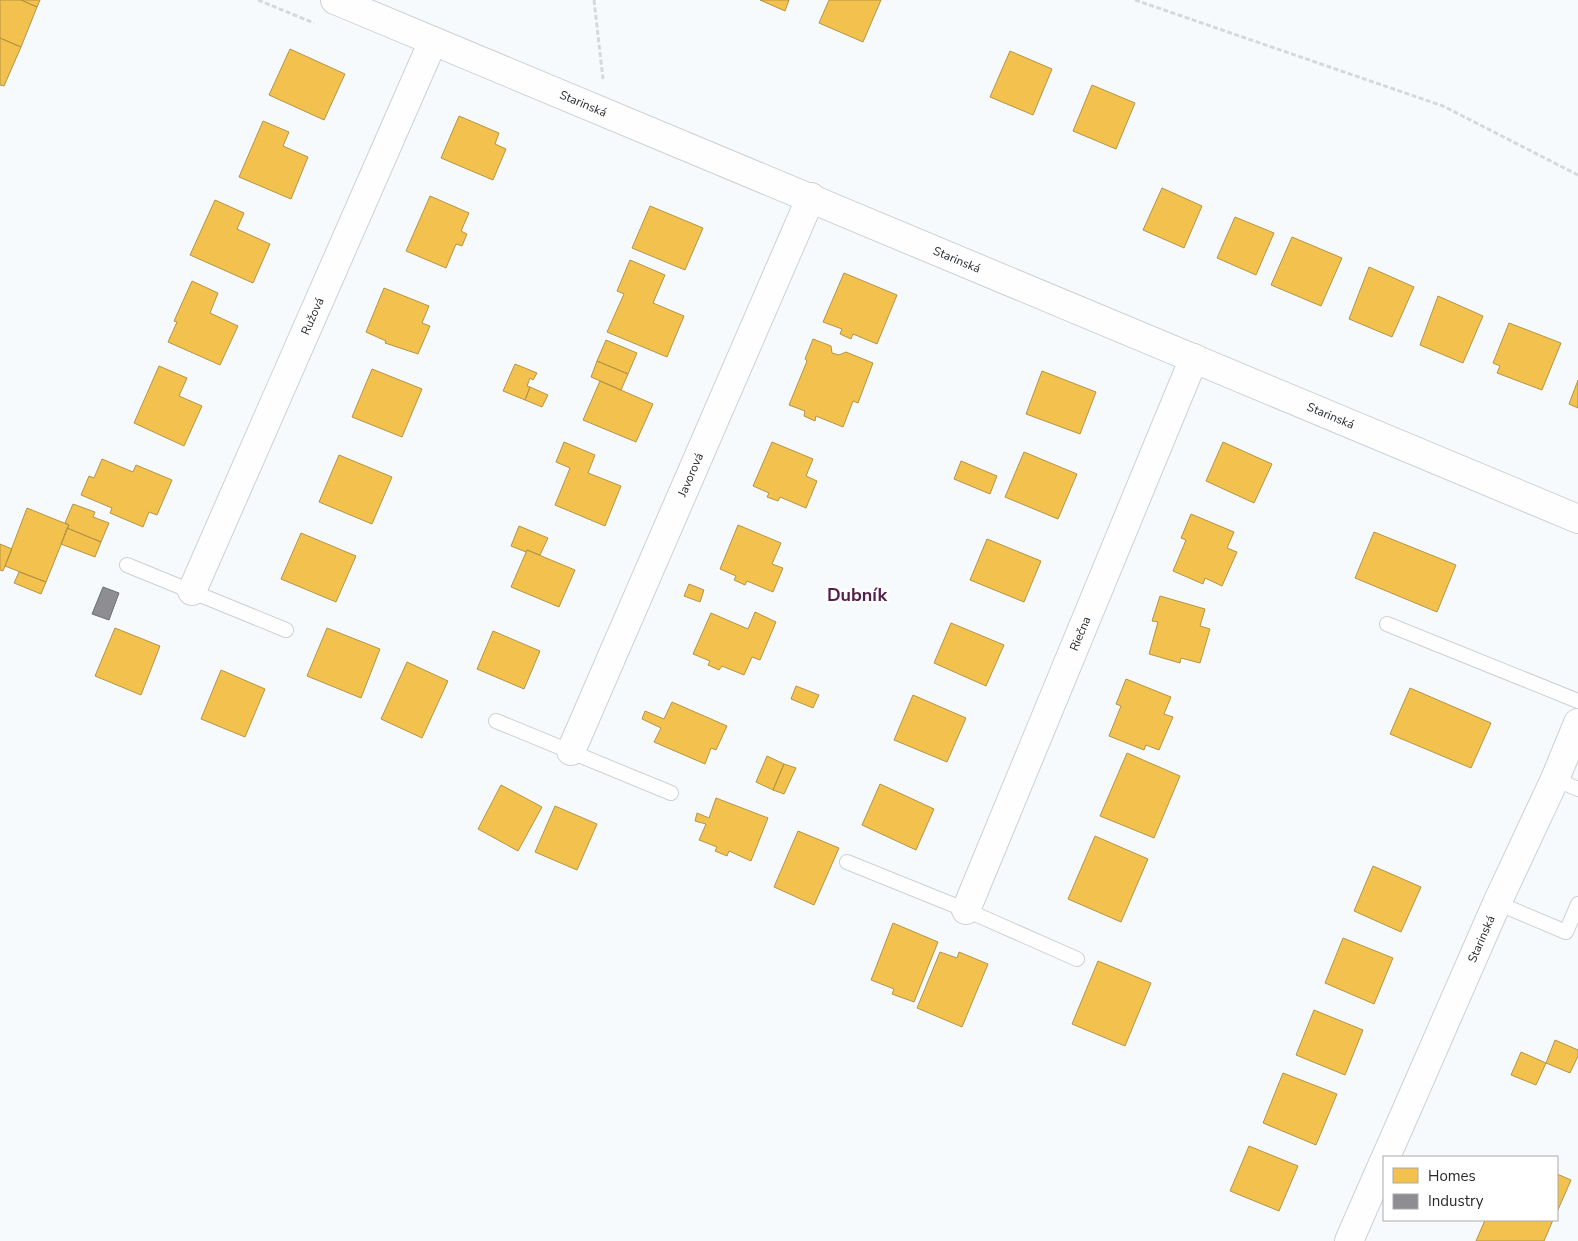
<svg xmlns="http://www.w3.org/2000/svg" width="1578" height="1241" viewBox="0 0 1578 1241" font-family="'Nunito Sans',sans-serif">
  <style>
    .homes { fill: #f2c14e; stroke: #b59444 }
    .industry { fill: #8d8d92; stroke: #6e6f74 }
    .lines { fill: none; stroke-linecap: round; stroke-linejoin: round }
    .lane-casing { stroke: #ced1d4; stroke-width: 16 }
    .street-casing { stroke: #ced1d4; stroke-width: 30 }
    .path { stroke: #d7d8d9; stroke-width: 3; stroke-dasharray: 5 2.5; stroke-linecap: butt }
    .lane { stroke: #fefeff; stroke-width: 14 }
    .street { stroke: #fefeff; stroke-width: 28 }
    .labels { text-anchor: middle; stroke-width: 5; stroke-linejoin: round; paint-order: stroke }
    .street-label { font-size: 12px; fill: #272a2d; stroke: #fff }
    .district-label { font-size: 18px; font-weight: bold; fill: #551e48; stroke: #fff }
  </style>
  <rect width="100%" height="100%" fill="#f7fafd"/>
  <path class="homes" d="M0,0H21L37,7L21,47L0,38Z
    M21,0H40L37,7Z
    M760,0H789L785,11Z
    M829,0H881L863,42L819,23Z
    M0,38L21,47L4,86L0,85Z
    M290,49L345,74L324,120L269,95Z
    M1010,51L1052,69L1033,115L990,97Z
    M1092,85L1135,103L1116,149L1073,131Z
    M459,116L499,133L495,144L506,149L493,180L441,158Z
    M263,121L289,132L283,146L308,157L291,199L239,177Z
    M1162,188L1202,206L1184,248L1143,230Z
    M430,196L469,213L461,231L467,234L462,246L456,244L446,268L406,251Z
    M215,200L244,213L237,229L270,244L253,283L190,255Z
    M650,206L703,228L685,270L632,248Z
    M1235,217L1274,233L1256,275L1217,258Z
    M1292,237L1342,258L1321,306L1271,285Z
    M630,260L665,275L653,303L684,316L667,357L607,332L624,294L617,291Z
    M1369,267L1414,287L1392,337L1349,319Z
    M844,273L897,295L877,344L853,334L851,339L840,334L842,329L823,322Z
    M192,281L218,293L210,313L238,326L220,365L168,342L177,322L174,321Z
    M384,288L429,306L422,323L430,326L418,354L385,343L386,341L366,332Z
    M1438,296L1483,316L1463,363L1420,345Z
    M1509,323L1561,343L1542,390L1497,373L1500,366L1493,363Z
    M813,339L831,346L832,353L839,355L846,352L873,363L858,403L853,401L843,427L816,416L815,421L804,416L805,411L789,405L807,361L805,359Z
    M606,340L637,353L628,374L597,361Z
    M597,361L628,374L621,390L591,377Z
    M515,364L537,373L533,380L530,378L527,386L530,387L525,400L503,391Z
    M159,366L187,378L179,396L202,406L184,446L134,423Z
    M372,369L422,389L402,437L352,417Z
    M1042,371L1096,392L1080,434L1026,414Z
    M1578,380V408L1569,404Z
    M600,381L653,404L636,442L583,420Z
    M530,387L548,395L542,407L525,400Z
    M564,442L595,455L588,473L621,486L605,526L555,505L570,468L556,462Z
    M772,442L813,459L806,476L817,481L806,508L780,497L778,501L767,497L769,493L753,486Z
    M1223,442L1272,464L1254,503L1206,481Z
    M1024,452L1077,474L1058,519L1005,497Z
    M339,455L392,477L372,524L319,502Z
    M102,459L133,472L136,465L172,480L157,515L149,512L143,527L110,513L112,508L81,495L89,476L94,478Z
    M961,461L997,476L990,494L954,479Z
    M73,504L95,512L93,517L109,523L101,542L67,528L69,525L65,523Z
    M27,508L69,525L46,582L5,566Z
    M1191,514L1234,532L1227,548L1237,552L1222,586L1205,578L1203,584L1173,571L1186,540L1181,538Z
    M738,525L781,543L772,564L783,568L773,592L747,581L745,585L734,580L736,576L720,569Z
    M519,526L548,538L540,555L527,550L526,552L511,546Z
    M67,528L101,542L95,557L61,544Z
    M1374,532L1456,565L1437,612L1355,578Z
    M301,533L356,556L336,602L281,579Z
    M987,539L1041,561L1024,602L970,580Z
    M0,544L12,549L3,571L0,570Z
    M527,550L575,570L559,607L511,587Z
    M19,572L46,582L41,594L14,583Z
    M689,584L704,590L700,602L684,596Z
    M1160,596L1205,609L1200,626L1210,629L1200,663L1181,658L1180,663L1149,654L1158,622L1152,621Z
    M755,612L776,622L760,660L752,657L744,675L722,666L719,670L708,665L710,661L693,654L711,613L748,629Z
    M951,623L1004,645L986,686L934,663Z
    M115,628L160,646L141,695L95,676Z
    M327,628L380,649L361,698L307,676Z
    M493,631L540,651L524,689L477,669Z
    M407,662L448,681L422,738L381,719Z
    M221,670L265,689L245,737L201,719Z
    M1126,679L1171,697L1164,714L1173,717L1159,750L1146,745L1144,750L1109,736L1121,706L1116,704Z
    M796,686L819,695L813,708L791,699Z
    M1410,688L1491,723L1471,768L1390,734Z
    M913,695L966,718L947,762L894,740Z
    M672,702L727,726L716,750L711,748L705,764L654,742L661,728L642,719L645,711L664,719Z
    M1127,753L1180,776L1154,838L1100,816Z
    M767,756L784,764L773,790L756,782Z
    M784,764L796,768L784,794L773,790Z
    M880,784L934,809L916,850L862,825Z
    M501,785L542,807L518,851L478,829Z
    M716,798L768,818L751,861L729,851L727,856L715,851L717,847L699,840L706,824L695,821L697,813L709,818Z
    M555,806L597,824L577,870L535,852Z
    M798,831L839,848L814,905L774,887Z
    M1095,836L1148,859L1121,922L1068,899Z
    M1373,866L1421,887L1401,932L1354,911Z
    M893,923L938,942L914,1002L892,994L894,989L871,980Z
    M1343,938L1393,958L1374,1004L1325,983Z
    M940,952L957,958L959,952L988,964L962,1027L917,1008Z
    M1098,961L1151,983L1125,1046L1072,1024Z
    M1314,1010L1363,1030L1345,1075L1296,1055Z
    M1555,1040L1578,1050V1056L1570,1073L1546,1063Z
    M1521,1052L1546,1063L1536,1085L1511,1075Z
    M1283,1073L1337,1094L1316,1145L1263,1123Z
    M1249,1146L1298,1166L1279,1211L1230,1191Z
    M1557,1174L1571,1180L1557,1212Z
    M1485,1220H1553L1544,1241H1476Z"/>
  <path class="industry" d="M103,587L119,593L109,620L92,614Z"/>
  <g class="lines">
    <defs>
      <path id="lane" d="M127,565L286,630
        M1387,624L1578,701
        M496,721L671,793
        M1555,779L1578,789
        M847,862L966,910L1077,959
        M1497,903L1566,932L1578,904"/>
      <g id="street">
        <path id="s1" d="M335,0L1578,519"/>
        <path id="s2" d="M192,591L433,41"/>
        <path id="s3" d="M571,751L811,197"/>
        <path id="s4" d="M966,910L1194,358"/>
        <path id="s5" d="M1386,1157L1497,903L1555,779L1578,723"/>
        <path d="M1349,1241L1384,1161"/>
      </g>
    </defs>
    <use href="#lane" class="lane-casing"/>
    <use href="#street" class="street-casing"/>
    <path class="path" d="M258,0L314,23
      M594,0L603,79
      M1135,0L1443,106L1578,175"/>
    <use href="#lane" class="lane"/>
    <use href="#street" class="street"/>
  </g>
  <g class="labels">
    <g class="street-label">
      <text dy="4" stroke="none"><textPath href="#s1" startOffset="269">Starinská</textPath></text>
      <text dy="4" stroke="none"><textPath href="#s1" startOffset="674">Starinská</textPath></text>
      <text dy="4" stroke="none"><textPath href="#s2" startOffset="300">Ružová</textPath></text>
      <text dy="4" stroke="none"><textPath href="#s1" startOffset="1079">Starinská</textPath></text>
      <text dy="4" stroke="none"><textPath href="#s3" startOffset="301">Javorová</textPath></text>
      <text dy="4" stroke="none"><textPath href="#s4" startOffset="299">Riečna</textPath></text>
      <text dy="4" stroke="none"><textPath href="#s5" startOffset="238">Starinská</textPath></text>
    </g>
    <g class="district-label">
      <text x="857" y="601">Dubník</text>
    </g>
  </g>
  <rect x="1383" y="1156" width="175" height="65" fill="#ffffff" stroke="#a9aaab"/>
  <rect x="1393" y="1168" width="25" height="15" fill="#f2c14e" stroke="#a9aaab"/>
  <text x="1428" y="1181" font-size="15" fill="#272a2d">Homes</text>
  <rect x="1393" y="1194" width="25" height="15" fill="#8d8d92" stroke="#a9aaab"/>
  <text x="1428" y="1206" font-size="15" fill="#272a2d">Industry</text>
</svg>
